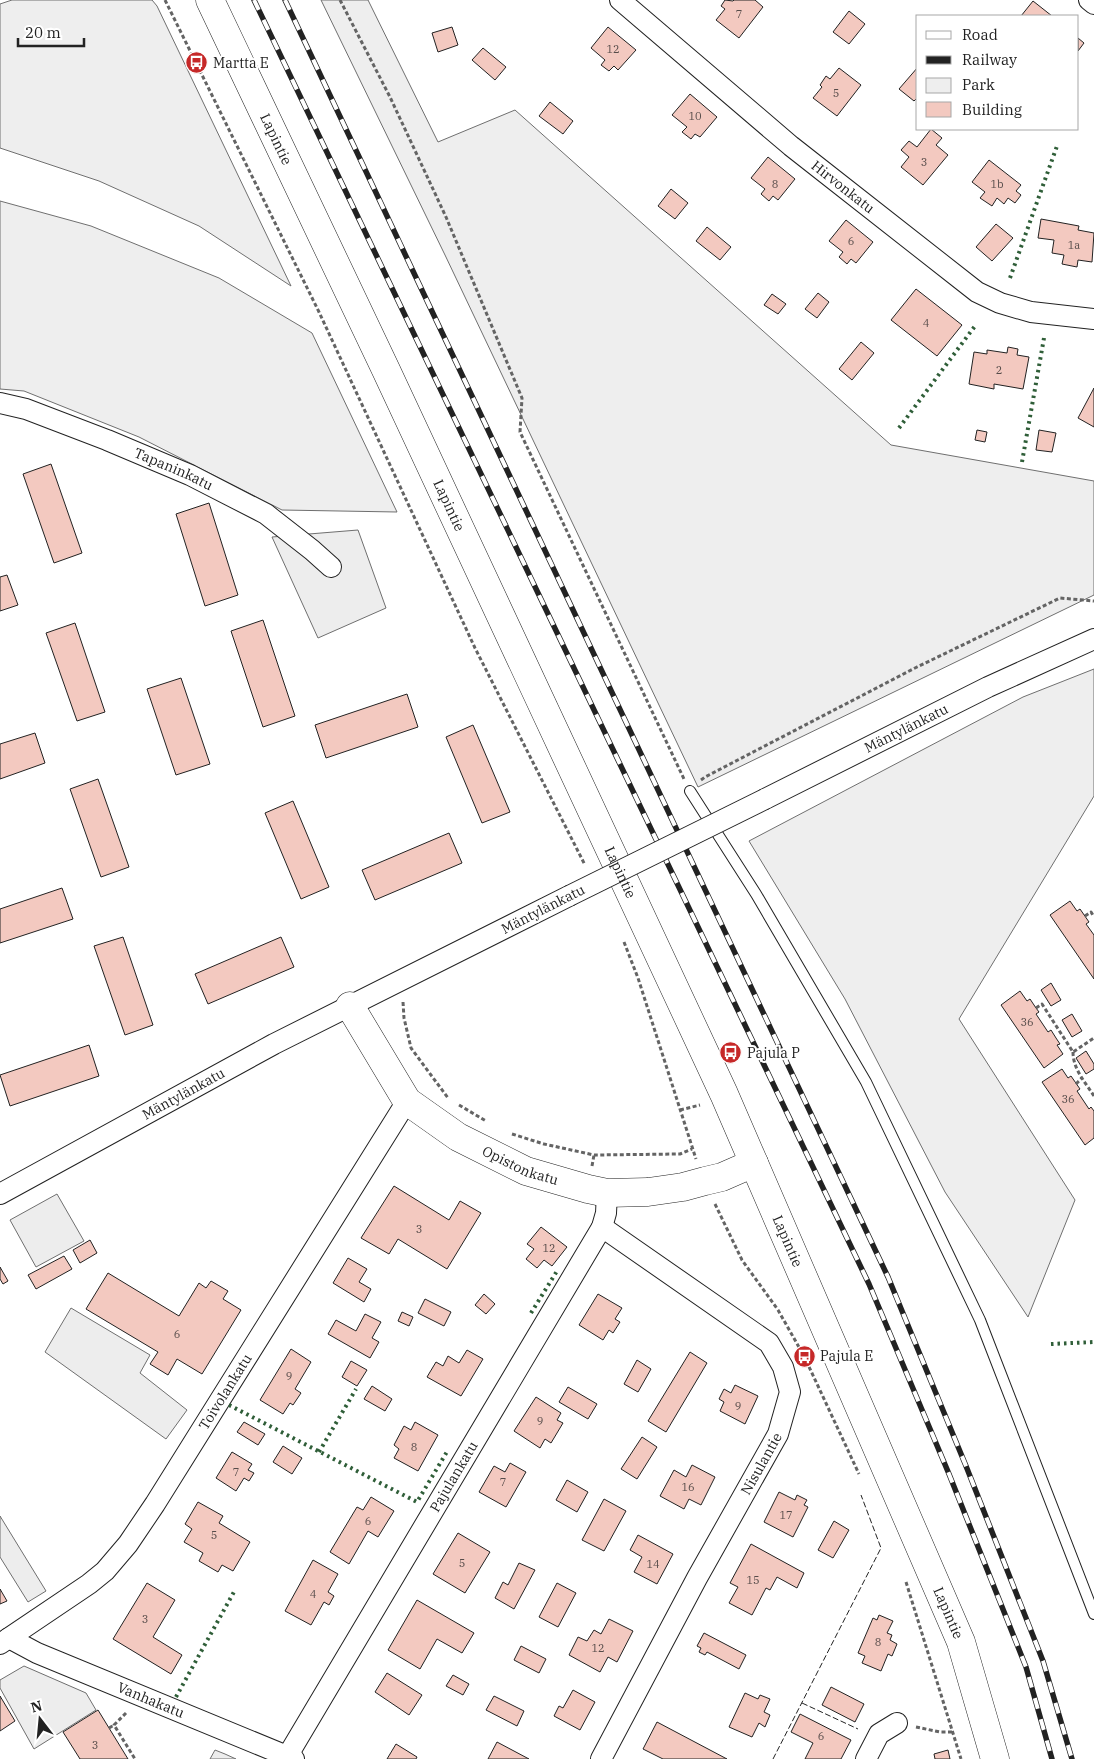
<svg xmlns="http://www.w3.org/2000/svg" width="1094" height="1759" viewBox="0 0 1094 1759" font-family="'IBM Plex Serif',serif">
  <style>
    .green { fill: #eee; stroke: #6f6f6f }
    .parking { fill: #ededed; stroke: #6f6f6f }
    .building { fill: #f3c9c0; stroke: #222 }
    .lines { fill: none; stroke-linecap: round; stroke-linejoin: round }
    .lane-casing { stroke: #222; stroke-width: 12 }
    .street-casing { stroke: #222; stroke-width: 22 }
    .secondary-casing { stroke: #222; stroke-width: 29 }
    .path { stroke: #646464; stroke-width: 3; stroke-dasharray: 4 2.5; stroke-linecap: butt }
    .lane { stroke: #fff; stroke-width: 10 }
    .street { stroke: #fff; stroke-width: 20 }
    .secondary { stroke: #fff; stroke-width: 28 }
    .rail-casing { stroke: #222; stroke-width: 5.5 }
    .rail { stroke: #fff; stroke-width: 4; stroke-dasharray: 11; stroke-linecap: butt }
    .street-bridge-casing { stroke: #222; stroke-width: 22; stroke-linecap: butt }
    .street-bridge { stroke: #fff; stroke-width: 20 }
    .hedge { stroke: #2f5e38; stroke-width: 4; stroke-dasharray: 2.5 4; stroke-linecap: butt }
    .fence { stroke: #222; stroke-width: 1; stroke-dasharray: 6 2.5; stroke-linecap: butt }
    .labels { text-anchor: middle; stroke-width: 4; stroke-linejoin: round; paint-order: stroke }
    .number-label { font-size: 11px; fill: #564c4a }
    .poi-label { font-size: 14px; fill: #222; stroke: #fff; text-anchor: start }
    .street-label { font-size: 14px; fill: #222; stroke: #fff }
  </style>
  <rect width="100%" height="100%" fill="#fff"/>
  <path class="green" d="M12,0H152L157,6L291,286L199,226L99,181L0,148V4Z
    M321,0H368L438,142L515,110L891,445L1094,481V595L698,787L445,255Z
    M0,201L91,226L219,278L312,333L397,512L282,510L139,437L24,391L0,389Z
    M1094,669V796L959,1019L1075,1200L1028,1317L945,1192L845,999L749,841L1023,697Z"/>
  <path class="parking" d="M358,530L386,608L318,638L272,537Z
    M57,1194L84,1241L36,1267L10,1220Z
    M71,1308L150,1355L140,1373L187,1410L166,1439L45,1352Z
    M0,1516L46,1591L28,1602L0,1557Z
    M24,1666L86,1693L96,1710L34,1749L0,1688V1680Z
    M215,1750L225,1754L236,1759H210Z"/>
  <path class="building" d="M725,0L733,1L734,0H755L763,7L739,38L716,20L725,9L721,6Z
    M1033,1L1052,16H1021Z
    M849,11L865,24L849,44L833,32Z
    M452,27L458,45L438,52L432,33Z
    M608,27L636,50L618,70L614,66L609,71L601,65L605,60L591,48Z
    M1078,38L1084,43L1078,51Z
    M483,48L506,67L495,80L472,60Z
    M918,67V97L914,101L899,89Z
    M839,68L861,85L837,116L813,98L822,87L820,85L826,76L830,79Z
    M690,94L717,117L700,137L695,134L691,139L682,132L687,127L672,115Z
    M550,102L573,121L563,134L539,116Z
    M931,129L942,138L936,145L948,155L923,185L901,167L909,157L901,150L909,141L917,147Z
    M768,157L795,179L778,200L773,196L769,201L761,194L765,189L751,178Z
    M989,160L1021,185L1016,191L1021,195L1015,203L1008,198L1004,204L997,198L992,206L980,198L985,192L972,182Z
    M671,189L688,203L675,219L658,206Z
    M1041,219L1079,226L1078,230L1094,233L1092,262L1078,260L1077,267L1062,264L1064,255L1052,253L1054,240L1038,238Z
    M846,220L873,242L856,263L851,259L847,264L839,257L843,252L829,241Z
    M996,224L1013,238L992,261L976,247Z
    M707,227L731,247L720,260L696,241Z
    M916,289L962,325L937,356L891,320Z
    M818,293L829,302L817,318L805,309Z
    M772,294L786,304L778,314L764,305Z
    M861,342L874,353L852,380L839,369Z
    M1008,347L1018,349L1017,355L1029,357L1023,389L994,384V389L969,384L974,352L987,354V350L1007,353Z
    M1094,388V427L1078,418Z
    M977,430L987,432L985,442L975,440Z
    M1039,430L1056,433L1052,452L1036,450Z
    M51,464L82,553L54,563L23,474Z
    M209,503L238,595L205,606L176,514Z
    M7,575L18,605L0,611V577Z
    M263,620L295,716L263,727L231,631Z
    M75,623L105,712L77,721L46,633Z
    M181,678L210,764L176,775L147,689Z
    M407,694L418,727L326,758L315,725Z
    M473,725L510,812L482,823L446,737Z
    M35,733L45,763L0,779V744Z
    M98,779L129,867L101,877L70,789Z
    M293,801L329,887L301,899L265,813Z
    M449,833L462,863L375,900L362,870Z
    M62,888L73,919L0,943V909Z
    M1070,901L1077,911L1080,909L1089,922L1086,924L1094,935V979L1050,915Z
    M123,937L153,1025L125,1035L94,946Z
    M281,937L294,967L208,1004L195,974Z
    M1051,983L1061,1000L1051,1006L1041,990Z
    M1020,991L1027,1001L1030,999L1036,1008L1039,1012L1036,1014L1048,1032L1051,1030L1056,1038L1060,1044L1057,1045L1063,1054L1044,1068L1001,1005Z
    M1072,1014L1082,1031L1072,1037L1062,1020Z
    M89,1045L99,1076L10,1106L0,1075Z
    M1086,1051L1094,1064V1069L1086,1074L1076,1058Z
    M1062,1069L1068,1078L1071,1076L1080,1089L1077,1091L1089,1109L1091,1107L1094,1111V1138L1085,1145L1042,1082Z
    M394,1186L449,1220L460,1201L481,1213L447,1269L398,1239L389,1254L361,1238Z
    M541,1227L567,1247L552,1266L544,1260L537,1268L526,1259L534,1249L527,1244Z
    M90,1240L97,1253L80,1263L73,1250Z
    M64,1256L72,1269L36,1289L28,1275Z
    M348,1258L367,1269L359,1282L371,1289L364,1302L333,1283Z
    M0,1267L8,1281L3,1284L0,1279Z
    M108,1273L179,1316L199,1283L206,1288L211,1281L228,1291L223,1299L241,1310L202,1374L177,1359L168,1375L150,1364L158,1352L86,1309Z
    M484,1294L495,1304L486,1314L475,1305Z
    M598,1294L622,1308L615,1319L620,1322L613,1333L609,1330L603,1340L579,1325Z
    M425,1299L451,1312L444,1326L418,1313Z
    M402,1312L413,1317L409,1326L398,1321Z
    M365,1314L381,1322L372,1338L379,1342L370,1358L328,1334L336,1320L356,1331Z
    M291,1349L311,1362L295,1389L301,1393L293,1405L290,1403L283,1414L260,1400Z
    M467,1350L483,1359L461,1396L427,1377L436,1362L443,1366L448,1356L459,1363Z
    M690,1352L707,1363L666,1432L648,1421Z
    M637,1360L651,1369L638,1392L624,1384Z
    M351,1361L367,1370L357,1386L342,1377Z
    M735,1385L758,1396L745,1424L720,1411L724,1402L719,1399L724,1389L731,1393Z
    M372,1386L392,1399L385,1411L364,1399Z
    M568,1387L597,1404L588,1419L559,1402Z
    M536,1397L561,1413L557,1420L563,1423L551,1443L545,1439L540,1448L514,1431Z
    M244,1422L265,1434L258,1445L237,1432Z
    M415,1422L438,1435L418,1471L394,1458L399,1449L394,1445L404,1426L411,1430Z
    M642,1437L657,1447L637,1479L621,1469Z
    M283,1446L302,1458L292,1474L273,1462Z
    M232,1452L252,1464L248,1470L254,1473L249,1481L244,1478L236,1491L216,1478Z
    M510,1463L526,1472L506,1507L479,1492L494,1466L505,1472Z
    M692,1465L715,1477L701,1505L689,1499L684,1509L660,1496L674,1470L686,1477Z
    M567,1480L588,1492L577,1512L556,1500Z
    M779,1492L795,1500L797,1495L807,1500L804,1505L808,1507L793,1537L764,1522Z
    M371,1497L394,1511L378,1537L368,1531L349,1564L330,1552L357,1507L363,1510Z
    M604,1499L626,1511L604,1551L582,1540Z
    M198,1502L223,1516L219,1523L250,1542L233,1571L222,1565L218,1572L199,1561L203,1553L184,1542L192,1529L185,1524Z
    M834,1521L849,1530L833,1558L818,1550Z
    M458,1533L490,1552L465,1593L433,1574Z
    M638,1535L673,1554L657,1584L634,1572L642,1557L630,1550Z
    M751,1544L804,1573L797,1588L777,1577L770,1590L766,1588L752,1615L729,1603L738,1587L730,1583Z
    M313,1560L338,1574L328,1592L334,1596L329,1605L324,1602L311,1625L285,1611Z
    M519,1563L535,1570L514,1609L495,1598L503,1582L508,1585Z
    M147,1583L175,1600L153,1637L182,1655L171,1674L113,1639Z
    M557,1583L576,1593L558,1627L539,1617Z
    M0,1589L7,1601L0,1604Z
    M417,1600L474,1633L462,1653L437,1639L420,1669L388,1650Z
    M879,1615L893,1621L887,1633L892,1635L890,1640L897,1644L892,1656L888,1654L881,1671L862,1663L865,1656L858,1653L873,1618L877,1620Z
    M609,1619L633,1631L617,1662L608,1657L600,1672L569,1655L578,1637L587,1641L594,1630L601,1634Z
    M704,1633L746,1655L739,1669L707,1652L705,1655L699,1652L701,1648L697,1646Z
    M521,1646L546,1659L539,1673L514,1660Z
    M387,1673L422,1695L409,1715L375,1692Z
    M453,1675L469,1684L463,1695L446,1686Z
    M831,1687L864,1704L855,1722L822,1705Z
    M573,1690L595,1702L580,1730L554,1716L559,1706L563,1708Z
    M745,1693L758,1699L760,1695L770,1699L764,1712L770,1715L765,1727L759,1723L752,1737L729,1727Z
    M0,1696L15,1721L0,1731Z
    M494,1696L524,1711L517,1726L486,1710Z
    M98,1710L109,1728L128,1759H80L63,1732Z
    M800,1714L851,1740L841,1759H805L813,1743L791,1732Z
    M657,1722L727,1759H663L643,1749Z
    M497,1742L529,1759H488Z
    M396,1744L417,1757L416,1759H387Z
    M948,1750L950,1759H935L934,1754Z"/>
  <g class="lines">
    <defs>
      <path id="lane" d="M690,791L756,894L866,1082L980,1320L1094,1614"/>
      <g id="street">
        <path id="s1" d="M620,0L791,146L977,292L1000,303L1031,312L1094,319"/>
        <path d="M1089,0L1094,4"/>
        <path id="s2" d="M0,403L26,409L107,440L190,475L266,514L312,550L331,567"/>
        <path id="s3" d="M765,799L988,687L1094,639"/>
        <path id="s4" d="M0,1194L274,1044L569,896"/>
        <path id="s5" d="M9,1638L37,1653L294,1759"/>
        <path id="s6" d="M0,1644L89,1584L105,1571L128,1544L155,1504L407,1101"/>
        <path id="s7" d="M288,1755L602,1227L606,1213L607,1193"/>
        <path id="s8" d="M601,1759L697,1578L778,1434L790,1392L783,1367L769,1343L602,1227"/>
        <path d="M866,1759L879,1734L897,1723"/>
      </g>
      <g id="secondary">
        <path id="s9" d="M210,0L386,370L724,1094L961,1642L995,1759"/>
        <path id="s10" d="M350,1006L407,1101L458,1137L526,1171L588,1189L607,1193L648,1192L683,1187L705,1181L722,1177L754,1163"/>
      </g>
    </defs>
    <use href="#lane" class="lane-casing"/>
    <use href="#street" class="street-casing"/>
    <use href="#secondary" class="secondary-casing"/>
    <path class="path" d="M165,0L319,312L475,648L585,865
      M340,0L390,97L446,217L522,398L520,432L684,779
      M701,780L705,777L917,667L1060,598L1094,601
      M1085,916L1091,912L1094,917
      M624,942L638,978L696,1159
      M403,1002L404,1018L411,1048L448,1098
      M1036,1008L1042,1004L1073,1052L1094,1038
      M1073,1052C1073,1069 1085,1082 1094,1096
      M1076,1084L1082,1078
      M459,1105L486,1121
      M680,1110L700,1105
      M512,1134L544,1144L594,1155L680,1154L692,1149
      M592,1166L594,1155
      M715,1204L742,1260L778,1310L804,1356L859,1474
      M906,1582L961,1759
      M126,1713L114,1725L135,1759
      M916,1727L940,1732H953
      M109,1728L114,1725"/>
    <use href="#lane" class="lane"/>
    <use href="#street" class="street"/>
    <use href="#secondary" class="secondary"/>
    <defs>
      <path id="rail" d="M254,0L869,1284L949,1474L1026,1667L1052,1759
        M285,0L888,1277L966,1466L1043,1661L1072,1759"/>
    </defs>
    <use href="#rail" class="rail-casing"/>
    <use href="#rail" class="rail"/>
    <defs>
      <path id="street-bridge" d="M569,896L765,799"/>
    </defs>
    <use href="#street-bridge" class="street-bridge-casing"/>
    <use href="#street-bridge" class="street-bridge"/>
    <path class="hedge" d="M1010,278L1057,146
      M899,428L975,326
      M1022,462L1044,338
      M531,1313L557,1271
      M1051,1344L1094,1342
      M229,1405L417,1502L448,1450
      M319,1452L356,1389
      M176,1697L235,1590"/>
    <path class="fence" d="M802,1703L858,1729
      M773,1759L881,1548L861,1495"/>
  </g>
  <defs>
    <symbol id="bus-disc" viewBox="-11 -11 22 22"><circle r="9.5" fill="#c62828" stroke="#fff"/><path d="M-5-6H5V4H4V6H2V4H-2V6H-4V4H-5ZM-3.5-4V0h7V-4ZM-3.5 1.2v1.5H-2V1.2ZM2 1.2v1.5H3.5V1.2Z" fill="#fff"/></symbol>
  </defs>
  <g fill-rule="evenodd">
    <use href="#bus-disc" x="184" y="50" width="25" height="25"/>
    <use href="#bus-disc" x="718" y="1040" width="25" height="25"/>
    <use href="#bus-disc" x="792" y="1344" width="25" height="25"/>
  </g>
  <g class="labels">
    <g class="number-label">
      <text x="739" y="18">7</text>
      <text x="613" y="53">12</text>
      <text x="836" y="97">5</text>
      <text x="695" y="120">10</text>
      <text x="924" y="166">3</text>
      <text x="775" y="188">8</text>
      <text x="997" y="188">1b</text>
      <text x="851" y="245">6</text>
      <text x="1074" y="249">1a</text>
      <text x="926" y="327">4</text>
      <text x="999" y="374">2</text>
      <text x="1027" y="1026">36</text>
      <text x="1068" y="1103">36</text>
      <text x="419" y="1233">3</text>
      <text x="549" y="1252">12</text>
      <text x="177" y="1338">6</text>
      <text x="289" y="1380">9</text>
      <text x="738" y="1410">9</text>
      <text x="540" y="1425">9</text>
      <text x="414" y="1451">8</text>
      <text x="236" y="1476">7</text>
      <text x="503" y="1486">7</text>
      <text x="688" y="1491">16</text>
      <text x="786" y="1519">17</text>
      <text x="368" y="1525">6</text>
      <text x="214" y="1539">5</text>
      <text x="462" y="1567">5</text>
      <text x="653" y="1568">14</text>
      <text x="753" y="1584">15</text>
      <text x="313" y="1598">4</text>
      <text x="145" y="1623">3</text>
      <text x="878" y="1646">8</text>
      <text x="598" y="1652">12</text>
      <text x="821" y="1740">6</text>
      <text x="95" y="1749">3</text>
    </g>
    <g class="poi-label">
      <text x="213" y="68">Martta E</text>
      <text x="747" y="1058">Pajula P</text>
      <text x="820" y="1361">Pajula E</text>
    </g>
    <g class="street-label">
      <text dy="5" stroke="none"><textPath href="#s9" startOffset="154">Lapintie</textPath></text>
      <text dy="5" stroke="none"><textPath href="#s1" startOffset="291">Hirvonkatu</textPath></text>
      <text dy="5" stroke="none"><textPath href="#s2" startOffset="186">Tapaninkatu</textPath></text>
      <text dy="5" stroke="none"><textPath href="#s9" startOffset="559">Lapintie</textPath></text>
      <text dy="5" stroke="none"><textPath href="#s3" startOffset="158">Mäntylänkatu</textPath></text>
      <text dy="5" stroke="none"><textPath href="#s9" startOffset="964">Lapintie</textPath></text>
      <text transform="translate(543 909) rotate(-27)" y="5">Mäntylänkatu</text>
      <text dy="5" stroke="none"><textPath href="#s4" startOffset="209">Mäntylänkatu</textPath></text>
      <text dy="5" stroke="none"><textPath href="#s10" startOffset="242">Opistonkatu</textPath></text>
      <text dy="5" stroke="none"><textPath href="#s9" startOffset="1369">Lapintie</textPath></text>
      <text dy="5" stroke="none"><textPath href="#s6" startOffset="344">Toivolankatu</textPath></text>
      <text dy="5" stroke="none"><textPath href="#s8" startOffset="336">Nisulantie</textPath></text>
      <text dy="5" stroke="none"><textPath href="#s7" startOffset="324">Pajulankatu</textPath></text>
      <text dy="5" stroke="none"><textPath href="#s9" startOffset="1774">Lapintie</textPath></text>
      <text dy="5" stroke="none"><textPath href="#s5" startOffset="155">Vanhakatu</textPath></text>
    </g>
  </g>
  <rect x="916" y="15" width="162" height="115" fill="#ffffff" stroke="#a7a7a7"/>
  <rect x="926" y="31" width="25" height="8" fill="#ffffff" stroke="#a7a7a7"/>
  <text x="962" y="40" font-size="15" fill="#222222">Road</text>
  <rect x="926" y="56" width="25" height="8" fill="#222222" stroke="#a7a7a7"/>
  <text x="962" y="65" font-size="15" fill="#222222">Railway</text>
  <rect x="926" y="78" width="25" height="15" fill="#eeeeee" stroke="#a7a7a7"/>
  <text x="962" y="90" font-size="15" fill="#222222">Park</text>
  <rect x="926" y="102" width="25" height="15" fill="#f3c9c0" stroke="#a7a7a7"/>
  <text x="962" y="115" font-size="15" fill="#222222">Building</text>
  <g transform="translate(40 1719) rotate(344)" stroke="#ffffff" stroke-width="4" paint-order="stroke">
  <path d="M0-4L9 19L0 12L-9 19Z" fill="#222222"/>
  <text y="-8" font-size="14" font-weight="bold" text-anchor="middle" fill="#222222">N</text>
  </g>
  <path d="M18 38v8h66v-8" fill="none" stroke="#222222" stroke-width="2.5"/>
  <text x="25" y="38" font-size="15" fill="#222222" stroke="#ffffff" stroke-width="4" paint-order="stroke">20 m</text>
</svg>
